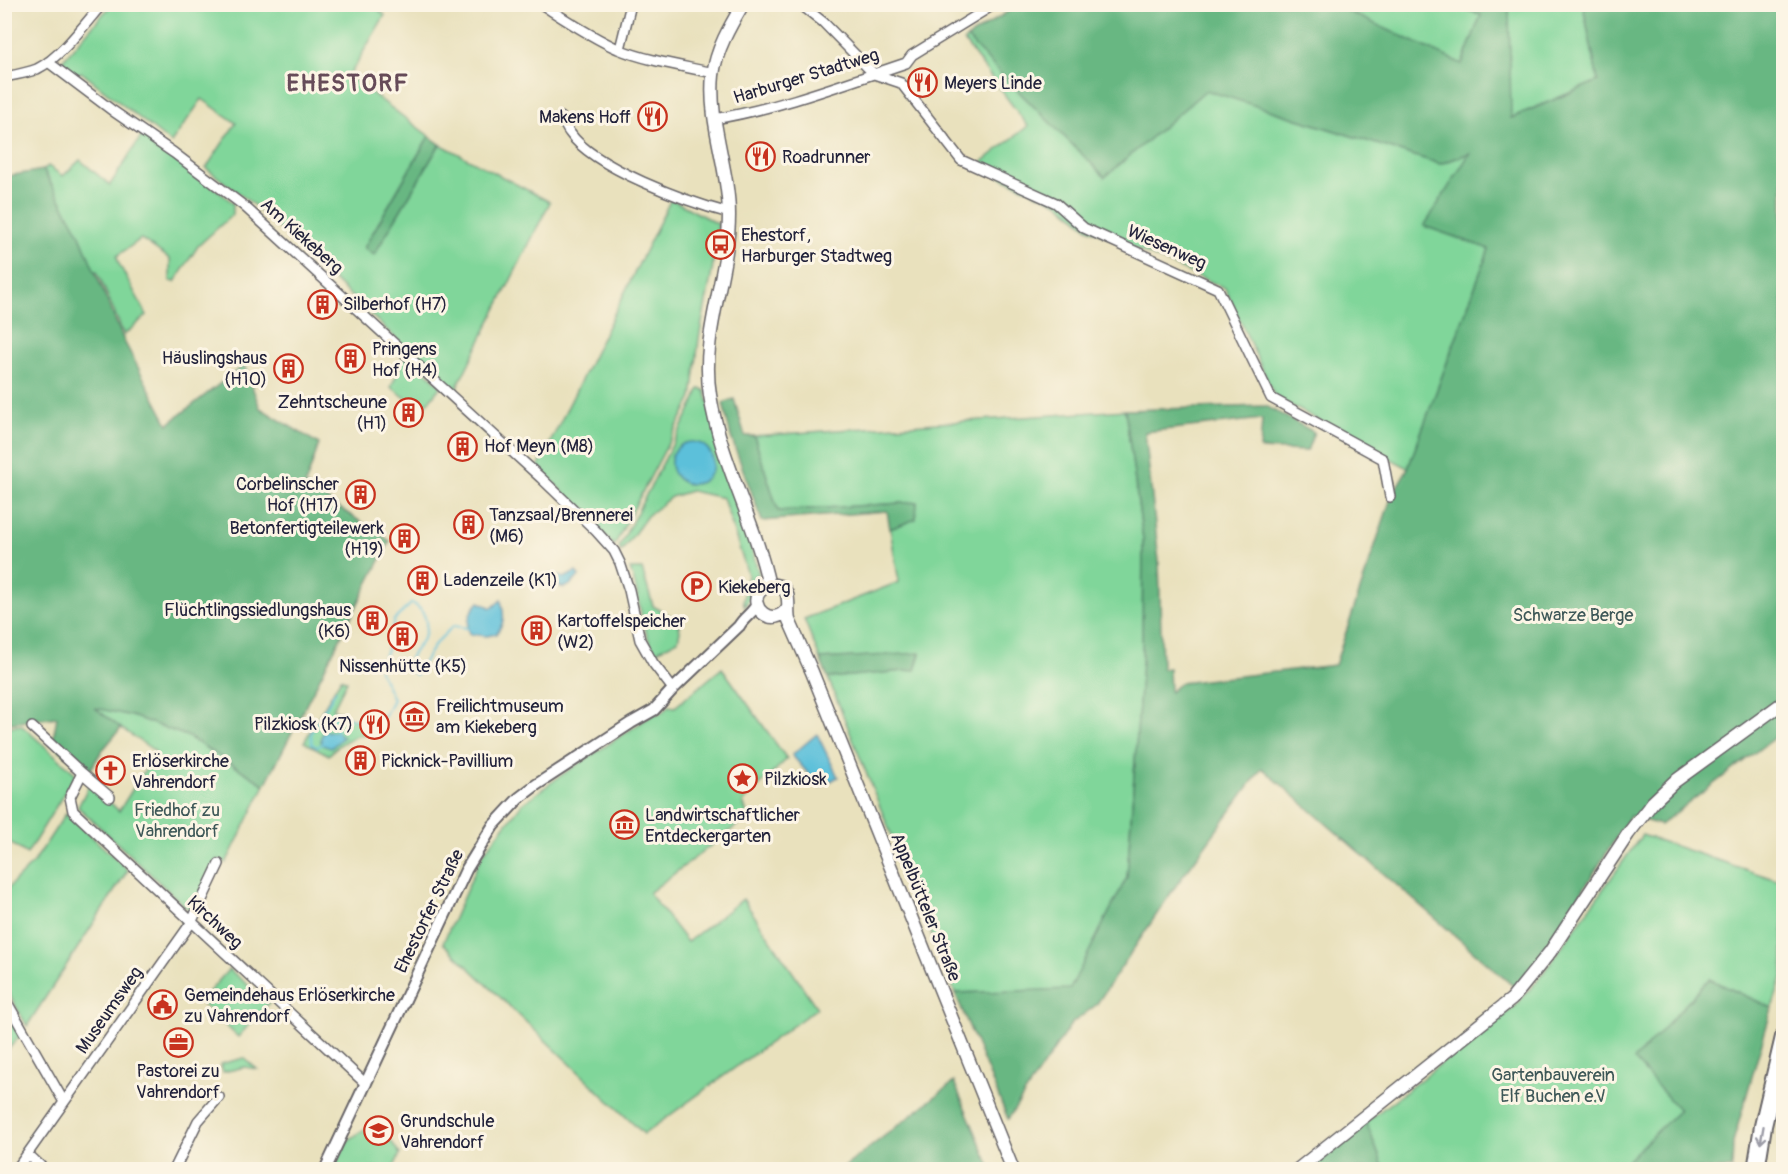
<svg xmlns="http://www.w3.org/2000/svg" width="1788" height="1174" viewBox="0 0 1788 1174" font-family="Pangolin,sans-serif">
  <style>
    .green { fill: #80d69a; stroke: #517c6a; stroke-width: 1.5 }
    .forest { fill: #68b782; stroke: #456c5e; stroke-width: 1.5 }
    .water { fill: #5cc0da; stroke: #3f718a; stroke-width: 1.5 }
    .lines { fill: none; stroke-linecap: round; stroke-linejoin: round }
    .stream { stroke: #5cc0da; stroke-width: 2 }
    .minor-casing { stroke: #686568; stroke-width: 12 }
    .tertiary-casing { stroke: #686568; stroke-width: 14 }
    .secondary-casing { stroke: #686568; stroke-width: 15 }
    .motorway-casing { stroke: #686568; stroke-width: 20 }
    .minor { stroke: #fff; stroke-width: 9 }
    .tertiary { stroke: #fff; stroke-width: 10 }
    .secondary { stroke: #fff; stroke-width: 12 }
    .motorway { stroke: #fff; stroke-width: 16 }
    .oneway { stroke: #9c9ca7 }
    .labels { text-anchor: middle; stroke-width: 6; stroke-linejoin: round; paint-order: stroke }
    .street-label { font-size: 18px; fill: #22223b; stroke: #fcf5e5 }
    .poi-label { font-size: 18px; fill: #22223b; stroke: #fcf5e5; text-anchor: start }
    .park-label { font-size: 18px; fill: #3e5858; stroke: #fcf5e5 }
    .district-label { font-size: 24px; font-weight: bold; letter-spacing: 1.5px; fill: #664b59; stroke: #fcf5e5 }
  </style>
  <rect width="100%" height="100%" fill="#fcf5e5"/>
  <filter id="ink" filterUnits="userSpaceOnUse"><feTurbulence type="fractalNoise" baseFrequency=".0167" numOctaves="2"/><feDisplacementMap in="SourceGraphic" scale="12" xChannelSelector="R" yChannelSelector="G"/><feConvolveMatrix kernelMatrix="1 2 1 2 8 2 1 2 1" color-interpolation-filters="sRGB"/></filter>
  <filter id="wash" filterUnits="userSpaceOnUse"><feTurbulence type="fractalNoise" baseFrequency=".008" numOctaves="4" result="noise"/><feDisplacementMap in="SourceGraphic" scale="24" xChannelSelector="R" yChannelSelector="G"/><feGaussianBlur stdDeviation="1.35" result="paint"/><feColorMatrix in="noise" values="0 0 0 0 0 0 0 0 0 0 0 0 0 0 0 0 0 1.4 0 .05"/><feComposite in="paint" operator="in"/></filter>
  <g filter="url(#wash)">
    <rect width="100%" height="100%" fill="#e9e1bd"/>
    <path class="green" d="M371,4L385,15L349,76L429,136L364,248L374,255L440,144L550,202L454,393L255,206L206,168L236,123L202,99L171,143L81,72L76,76L61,62L111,5Z
      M1332,5H1454L1481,15L1462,64Z
      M1509,5H1583L1598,81L1510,118Z
      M967,38L1004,77L1105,177L1206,90L1440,164L1471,153L1489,249L1408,468L1275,397L1225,288L1088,228L1060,204L977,166L1028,126L964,41Z
      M142,135L216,189L233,203V214L198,246L175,282L170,281V259L141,239L117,256L118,262L147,315L124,335L97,271H94L79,233L44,170L48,166L63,176L80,160L110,185Z
      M671,199L718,224L712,272L699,338L692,398L614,546L594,523L538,467Z
      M406,353L441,386L422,410L391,387Z
      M699,389L705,390L759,574L754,576L751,595L745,607L743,601L748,575L723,498L691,491L671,497L647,516L621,552L619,547L695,401Z
      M1125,410L1143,539L1142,661L1127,877L1070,990L955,993L828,678L915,670L920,654L820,659L804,619L899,582L890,529L915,519L917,502L778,511L754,436Z
      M630,569H642L653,606L678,620L680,631L678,640L655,652C639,626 641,596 630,569Z
      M722,668L787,759L743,802L748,817L649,893L687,942L743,899L817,1008L644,1134L443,943L482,855L522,804L563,774L654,714H660L669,706L675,707Z
      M341,678L347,681L333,709L357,721L369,722L381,717L379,720L383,730C361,734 343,738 329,755L304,742Z
      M94,707L132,716L187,736L265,785L226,863L218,859L191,912L78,807L90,783L119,811L156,752L121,728Z
      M21,725L76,774L27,854L4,839L5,727Z
      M66,813L128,870L27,1026L5,987V891L34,862Z
      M1642,835L1783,882V975L1772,1008L1709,979L1635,1060L1679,1110L1619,1169H1384L1366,1122L1514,1007L1538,980Z
      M229,969L269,1003L238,1037L200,1002Z
      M5,1007L20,1036L5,1053H4Z
      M244,1058L257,1069L245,1067L223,1072L220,1064Z
      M373,1124L391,1141L400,1154L393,1169H333L347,1141Z"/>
    <path class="forest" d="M1332,4L1462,64L1481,15L1454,5H1509L1511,118L1598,81L1583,5H1783V731L1660,825L1630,816L1519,991L1262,768L1175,887L1096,1005L1071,1024L1008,1119L955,993L1070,989L1127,877L1142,661L1143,539L1125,410L1266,406L1314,432L1307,451L1260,449L1262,419L1145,432L1159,561L1162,669L1169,668L1170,692L1180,683L1335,665L1392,495L1408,468L1489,249L1424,226L1470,153L1440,164L1206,90L1105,177L1004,77L967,38L1018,5Z
      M429,136L440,144L374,255L364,248Z
      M43,170L78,231L124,341L168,424L244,365L260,408L319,444L305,485L390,541L265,785L187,736L132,716L95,708L121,728L101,752L88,774L52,744L57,717L5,724V203L8,176Z
      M734,399L745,436H754L778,511L917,502L916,519L890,529L887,511L762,521L731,437L723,403Z
      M920,653L915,670L828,678L820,659Z
      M1709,979L1772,1008L1733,1142L1732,1169H1619L1679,1110L1634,1060Z
      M954,1082L991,1169H842Z
      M1366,1122L1384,1169L1306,1170Z"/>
    <path class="water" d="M671 463a21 21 0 1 1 42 0a21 21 0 1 1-42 0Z
      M576,572L579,576C565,593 561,590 547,575L553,574L564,578Z
      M501,600C504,615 506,621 496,634L487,636L469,634C466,622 470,611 479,602L492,608Z
      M325,731L337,732L343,737L331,748L322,745C320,739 320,736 325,731Z
      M817,734L838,777L820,787L792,755Z"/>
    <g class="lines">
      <path class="stream" d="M384,717L393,699L379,669L388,647L394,620L412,603C420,607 424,612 426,621C429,645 407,650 408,669L416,675L435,644L453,626L468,628
        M335,733L337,732C333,725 333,720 335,712L336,714C348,716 357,722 370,724L372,721L381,722
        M324,743L317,747L312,744L311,733L336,690"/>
    </g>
  </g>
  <g filter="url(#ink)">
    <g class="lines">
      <defs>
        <path id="minor" d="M541,4C566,20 591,37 618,49C648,61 682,66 714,73
          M800,4L823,22L874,74L901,83L961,160L1056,203L1084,228L1218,289L1271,398L1383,459L1390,497
          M620,49L631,4
          M48,62L113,111L174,153L244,206L541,478L596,531L614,551L620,563L629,590L640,640L653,663L673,689
          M4,77C15,75 27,73 37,69C60,58 85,24 102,4
          M561,117C564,122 566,128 570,133C594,168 688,202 729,213
          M714,119C780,108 843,84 906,63L912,55L995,4
          M32,727L82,773L70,797L73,811L366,1084
          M82,773L110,797
          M4,997L64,1102
          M28,1154L45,1170
          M16,1170L191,923L219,864
          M174,1170L198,1121L219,1097"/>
        <path id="tertiary" d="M325,1170L466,870L493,826L519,798L536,785L631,723L654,710L673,689L739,626C744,617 753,613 757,604"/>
        <path id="secondary" d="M743,4C730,26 716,50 713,75C708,123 729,168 729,215C729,276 700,334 710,395C720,461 755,520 769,586
          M788,607C774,631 745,606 761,590C765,587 770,585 775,585C794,588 786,608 789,620L812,672L1013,1170
          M1297,1170L1512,999L1550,952L1628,834L1653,802L1674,782L1784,702"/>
        <path id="motorway" d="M1756,1170L1763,1126L1784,1037"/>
      </defs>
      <use href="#minor" class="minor-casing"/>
      <use href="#tertiary" class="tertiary-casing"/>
      <use href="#secondary" class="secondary-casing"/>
      <use href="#motorway" class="motorway-casing"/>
      <use href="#minor" class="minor"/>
      <use href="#tertiary" class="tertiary"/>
      <use href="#secondary" class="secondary"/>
      <use href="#motorway" class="motorway"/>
    </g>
    <defs><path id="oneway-shaft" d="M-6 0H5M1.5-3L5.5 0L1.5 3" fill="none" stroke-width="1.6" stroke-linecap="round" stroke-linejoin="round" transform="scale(1.5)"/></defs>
    <use class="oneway" href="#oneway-shaft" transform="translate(1762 1135) rotate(100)"/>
  </g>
  <defs>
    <symbol id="restaurant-ring" viewBox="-11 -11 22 22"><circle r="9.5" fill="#fcf5e5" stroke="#c8321e" stroke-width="1.5"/><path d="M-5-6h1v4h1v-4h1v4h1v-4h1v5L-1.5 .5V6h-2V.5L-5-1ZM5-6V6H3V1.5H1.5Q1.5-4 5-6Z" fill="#c8321e"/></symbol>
    <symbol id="bus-ring" viewBox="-11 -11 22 22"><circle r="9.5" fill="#fcf5e5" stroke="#c8321e" stroke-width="1.5"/><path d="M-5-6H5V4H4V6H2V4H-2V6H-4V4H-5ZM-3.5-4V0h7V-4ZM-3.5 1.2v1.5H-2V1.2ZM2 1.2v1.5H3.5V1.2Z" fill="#c8321e"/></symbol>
    <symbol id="building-ring" viewBox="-11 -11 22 22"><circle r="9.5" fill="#fcf5e5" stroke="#c8321e" stroke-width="1.5"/><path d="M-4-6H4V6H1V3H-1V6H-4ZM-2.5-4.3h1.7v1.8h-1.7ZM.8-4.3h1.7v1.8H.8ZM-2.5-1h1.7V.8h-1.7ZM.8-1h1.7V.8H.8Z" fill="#c8321e"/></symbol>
    <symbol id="parking-ring" viewBox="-11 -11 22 22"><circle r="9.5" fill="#fcf5e5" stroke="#c8321e" stroke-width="1.5"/><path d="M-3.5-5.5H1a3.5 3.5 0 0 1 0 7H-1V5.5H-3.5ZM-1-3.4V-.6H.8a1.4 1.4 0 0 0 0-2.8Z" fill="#c8321e"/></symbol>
    <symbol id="museum-ring" viewBox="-11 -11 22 22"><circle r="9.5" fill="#fcf5e5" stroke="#c8321e" stroke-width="1.5"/><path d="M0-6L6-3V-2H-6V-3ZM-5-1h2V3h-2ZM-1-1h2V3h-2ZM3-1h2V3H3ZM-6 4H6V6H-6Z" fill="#c8321e"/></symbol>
    <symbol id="church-ring" viewBox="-11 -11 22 22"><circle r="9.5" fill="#fcf5e5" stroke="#c8321e" stroke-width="1.5"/><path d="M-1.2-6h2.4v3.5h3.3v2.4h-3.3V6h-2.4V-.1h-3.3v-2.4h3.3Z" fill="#c8321e"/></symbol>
    <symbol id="sight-ring" viewBox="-11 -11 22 22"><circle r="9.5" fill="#fcf5e5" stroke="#c8321e" stroke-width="1.5"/><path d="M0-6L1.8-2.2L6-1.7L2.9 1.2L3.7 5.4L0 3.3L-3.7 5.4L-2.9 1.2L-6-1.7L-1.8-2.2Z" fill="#c8321e"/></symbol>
    <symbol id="civic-ring" viewBox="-11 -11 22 22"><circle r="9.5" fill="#fcf5e5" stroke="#c8321e" stroke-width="1.5"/><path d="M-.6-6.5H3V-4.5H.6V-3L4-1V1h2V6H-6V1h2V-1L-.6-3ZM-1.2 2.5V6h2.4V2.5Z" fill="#c8321e"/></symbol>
    <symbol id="office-ring" viewBox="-11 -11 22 22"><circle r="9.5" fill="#fcf5e5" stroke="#c8321e" stroke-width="1.5"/><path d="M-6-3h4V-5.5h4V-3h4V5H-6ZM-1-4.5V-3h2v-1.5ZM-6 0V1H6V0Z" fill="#c8321e"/></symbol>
    <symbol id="school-ring" viewBox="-11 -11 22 22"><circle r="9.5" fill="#fcf5e5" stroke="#c8321e" stroke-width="1.5"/><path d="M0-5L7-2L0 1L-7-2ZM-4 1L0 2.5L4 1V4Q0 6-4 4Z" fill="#c8321e"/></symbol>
  </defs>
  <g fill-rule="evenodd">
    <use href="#restaurant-ring" x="906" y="66" width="33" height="33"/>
    <use href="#restaurant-ring" x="636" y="100" width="33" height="33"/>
    <use href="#restaurant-ring" x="744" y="140" width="33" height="33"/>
    <use href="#bus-ring" x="704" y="228" width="33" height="33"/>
    <use href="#building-ring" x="306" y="288" width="33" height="33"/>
    <use href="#building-ring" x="334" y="342" width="33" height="33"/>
    <use href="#building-ring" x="272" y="352" width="33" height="33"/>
    <use href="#building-ring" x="392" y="396" width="33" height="33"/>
    <use href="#building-ring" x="446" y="430" width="33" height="33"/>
    <use href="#building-ring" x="344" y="478" width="33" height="33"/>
    <use href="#building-ring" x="452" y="508" width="33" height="33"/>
    <use href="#building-ring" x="388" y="522" width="33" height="33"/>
    <use href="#building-ring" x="406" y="564" width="33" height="33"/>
    <use href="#parking-ring" x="680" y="570" width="33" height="33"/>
    <use href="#building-ring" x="356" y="604" width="33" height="33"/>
    <use href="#building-ring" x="520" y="614" width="33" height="33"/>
    <use href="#building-ring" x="386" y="620" width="33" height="33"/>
    <use href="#museum-ring" x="398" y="700" width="33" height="33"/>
    <use href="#restaurant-ring" x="358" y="708" width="33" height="33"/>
    <use href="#building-ring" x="344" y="744" width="33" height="33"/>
    <use href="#church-ring" x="94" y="754" width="33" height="33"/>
    <use href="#sight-ring" x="726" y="762" width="33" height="33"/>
    <use href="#museum-ring" x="608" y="808" width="33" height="33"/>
    <use href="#civic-ring" x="146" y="988" width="33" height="33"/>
    <use href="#office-ring" x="162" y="1026" width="33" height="33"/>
    <use href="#school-ring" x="362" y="1114" width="33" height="33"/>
  </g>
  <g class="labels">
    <g class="street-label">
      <text transform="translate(806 76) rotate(-17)" y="6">Harburger Stadtweg</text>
      <text transform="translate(302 236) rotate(42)" y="6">Am Kiekeberg</text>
      <text transform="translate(1167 247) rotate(24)" y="6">Wiesenweg</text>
      <text transform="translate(926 907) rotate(68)" y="6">Appelbütteler Straße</text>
      <text transform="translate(429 911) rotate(-64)" y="6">Ehestorfer Straße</text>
      <text transform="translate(215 922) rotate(43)" y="6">Kirchweg</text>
      <text transform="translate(109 1010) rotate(-55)" y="6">Museumsweg</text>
    </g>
    <g class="poi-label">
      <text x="944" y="89">Meyers Linde</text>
      <text x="631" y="123" text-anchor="end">Makens Hoff</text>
      <text x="782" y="163">Roadrunner</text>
      <text x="741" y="241">Ehestorf,<tspan x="741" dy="21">Harburger Stadtweg</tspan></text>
      <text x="343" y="310">Silberhof (H7)</text>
      <text x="372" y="355">Pringens<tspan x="372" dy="21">Hof (H4)</tspan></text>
      <text x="267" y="364" text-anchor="end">Häuslingshaus<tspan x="267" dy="21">(H10)</tspan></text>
      <text x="387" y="408" text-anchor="end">Zehntscheune<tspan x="387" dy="21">(H1)</tspan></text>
      <text x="484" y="452">Hof Meyn (M8)</text>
      <text x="339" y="490" text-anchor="end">Corbelinscher<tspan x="339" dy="21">Hof (H17)</tspan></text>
      <text x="489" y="521">Tanzsaal/Brennerei<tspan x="489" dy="21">(M6)</tspan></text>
      <text x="384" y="534" text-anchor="end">Betonfertigteilewerk<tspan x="384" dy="21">(H19)</tspan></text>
      <text x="443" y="586">Ladenzeile (K1)</text>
      <text x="718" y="593">Kiekeberg</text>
      <text x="351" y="616" text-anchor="end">Flüchtlingssiedlungshaus<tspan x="351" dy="21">(K6)</tspan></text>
      <text x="557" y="627">Kartoffelspeicher<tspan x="557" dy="21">(W2)</tspan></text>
      <text x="403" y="672" text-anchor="middle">Nissenhütte (K5)</text>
      <text x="436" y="712">Freilichtmuseum<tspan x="436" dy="21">am Kiekeberg</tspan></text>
      <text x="353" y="730" text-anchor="end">Pilzkiosk (K7)</text>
      <text x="132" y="767">Erlöserkirche<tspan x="132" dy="21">Vahrendorf</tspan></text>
      <text x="381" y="767">Picknick-Pavillium</text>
      <text x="764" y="785">Pilzkiosk</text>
      <text x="645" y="821">Landwirtschaftlicher<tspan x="645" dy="21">Entdeckergarten</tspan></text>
      <text x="184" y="1001">Gemeindehaus Erlöserkirche<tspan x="184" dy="21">zu Vahrendorf</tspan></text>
      <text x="178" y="1077" text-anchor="middle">Pastorei zu<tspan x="178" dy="21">Vahrendorf</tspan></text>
      <text x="400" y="1127">Grundschule<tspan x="400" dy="21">Vahrendorf</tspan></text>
    </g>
    <g class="park-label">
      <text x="1573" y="621">Schwarze Berge</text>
      <text x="177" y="816">Friedhof zu<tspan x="177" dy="21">Vahrendorf</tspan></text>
      <text x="1553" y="1081">Gartenbauverein<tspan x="1553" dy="21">Elf Buchen e.V</tspan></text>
    </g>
    <g class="district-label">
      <text x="348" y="91">EHESTORF</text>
    </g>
  </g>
  <rect width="1788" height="1174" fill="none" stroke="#fcf5e5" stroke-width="24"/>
</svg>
